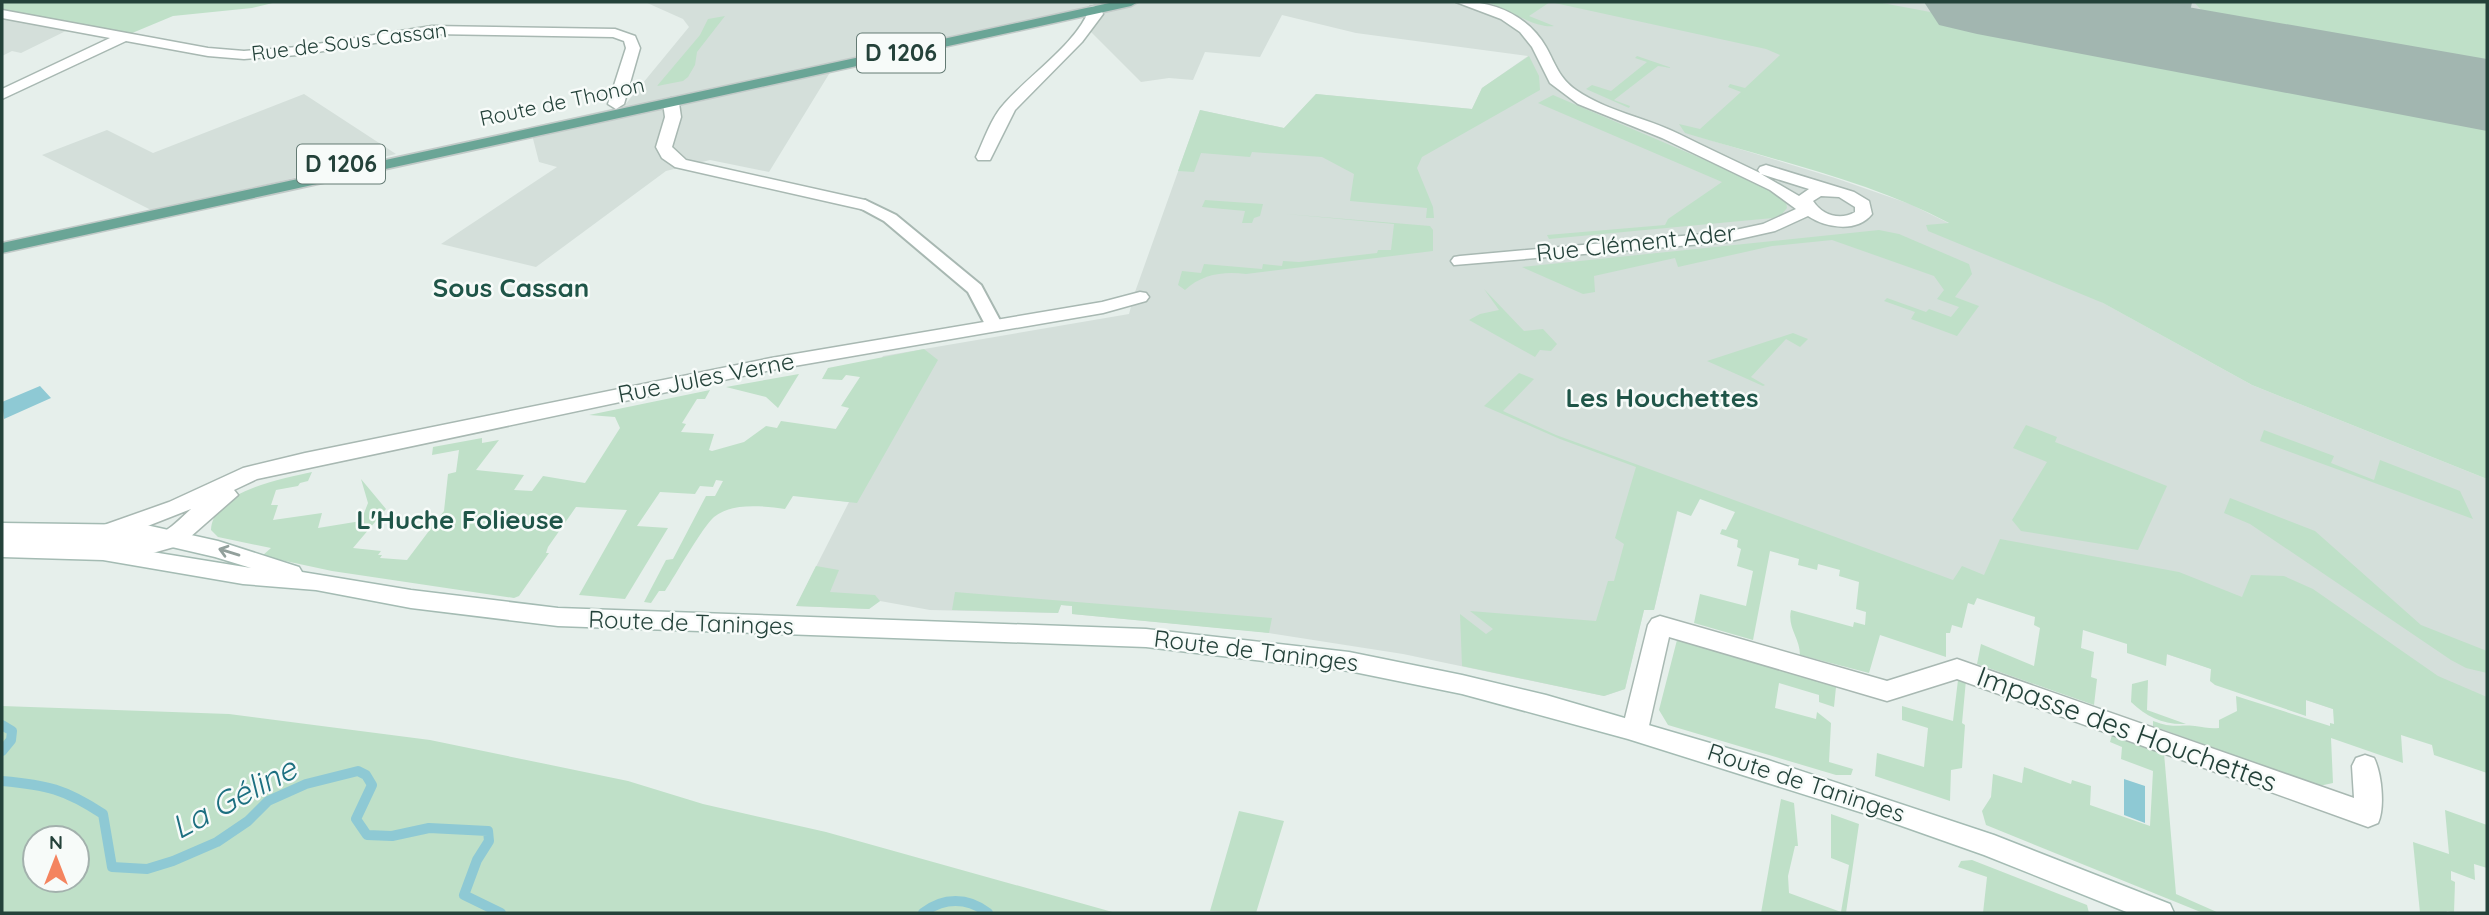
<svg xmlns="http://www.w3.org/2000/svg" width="2489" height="915" viewBox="0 0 2489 915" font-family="Quicksand,sans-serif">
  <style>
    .built { fill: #d4dfda }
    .green { fill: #bfe0c8; fill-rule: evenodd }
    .water { fill: #8ec9d4 }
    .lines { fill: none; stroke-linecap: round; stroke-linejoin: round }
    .stream { stroke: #8ec9d4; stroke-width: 10 }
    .taxiway { fill: #a2b6b0; fill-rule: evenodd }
    .runway { fill: #a2b6b0; fill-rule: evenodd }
    .pedestrian-casing { stroke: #a8b8b2; stroke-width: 4 }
    .minor-casing { stroke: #a8b8b2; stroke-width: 3 }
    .secondary-casing { stroke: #a4bbb3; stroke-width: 3 }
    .primary-casing { stroke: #c2cac8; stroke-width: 3 }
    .pedestrian { fill: #fff; fill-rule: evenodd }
    .minor { fill: #fff; fill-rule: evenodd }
    .secondary { fill: #fff; fill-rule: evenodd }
    .primary { fill: #6aa596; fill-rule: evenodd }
    .oneway { stroke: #92a09c }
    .labels { text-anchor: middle; stroke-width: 5; stroke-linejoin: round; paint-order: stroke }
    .far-street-label { font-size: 21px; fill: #24423a; stroke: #f7fbf9 }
    .shield { fill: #f7fbf9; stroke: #637a73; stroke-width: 2 }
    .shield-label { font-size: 23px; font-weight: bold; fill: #24423a }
    .street-label { font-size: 24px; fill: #24423a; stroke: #f7fbf9 }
    .neighbourhood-label { font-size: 26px; font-weight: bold; fill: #1f5548; stroke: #f7fbf9 }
    .near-street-label { font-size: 28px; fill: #24423a; stroke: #f7fbf9 }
    .near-water-label { font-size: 32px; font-style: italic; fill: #1c6f80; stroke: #f7fbf9 }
  </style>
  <rect width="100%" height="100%" fill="#e6efeb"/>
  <path class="built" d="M645,2H1487L1525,17L1548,2H2487V174L1700,137L1835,178L1910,204L2047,272L2252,385L2487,479V760L1933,577L1684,484L1654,610H1644L1625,689L1604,696L1403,654L1262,632L1072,614L1073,606L1061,605L1058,613L930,610L880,601L869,609L796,606L849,502L793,495L883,356L1129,314L1135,292L1200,110L1284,128L1316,94L1472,109L1482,88L1528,56L1356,33L1282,15L1260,57L1205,52L1193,80L1169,78L1141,82L1090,31L1095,6L837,61L769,172L710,160L666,171L536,267L441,244L557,167L539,162L530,127L624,106L689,27L683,19Z
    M2,14L26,18L74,27L21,53L12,51L2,56Z
    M304,94L396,154L153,211L42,155L107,130L153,153Z"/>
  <path class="green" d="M2,2H277L252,8L173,16L125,36L2,14Z
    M1487,2H1877L2487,117V479L2252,385L2103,303L1928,231L1926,225L1949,223C1867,180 1773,160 1685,133L1679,124L1700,129L1741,92L1728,87L1730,84L1745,88L1780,55L1766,49L1550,2L1529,16L1554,26C1536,29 1507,9 1487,2Z
    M2194,2H2487V75L2229,29L2205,14Z
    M725,16L697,52L695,65L688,77L683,81L657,86L700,35L708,19Z
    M1529,56L1539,76L1540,90L1422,157L1417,168L1433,207L1434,218H1426L1427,208L1350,201L1354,174L1322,157L1252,152L1250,157L1201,153L1194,172L1178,171L1200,110L1284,128L1316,94L1472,109L1482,88Z
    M1637,56L1672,68L1658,66L1614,100L1630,106L1629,108L1586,89L1592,85L1611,91L1647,62L1635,58Z
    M1553,95L1740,175L1776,193L1786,202L1787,208L1782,214L1773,218L1549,239L1547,235L1665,225L1668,219L1722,182L1538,103Z
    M1205,200L1263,204L1260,216L1254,218L1252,223H1242L1245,211L1202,207Z
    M1286,214L1430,226L1433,230V251L1246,274C1224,271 1202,274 1185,290L1178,285L1182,271L1201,273L1204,264L1262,269L1263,264L1282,266L1283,261L1299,262L1377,253L1378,250H1391L1394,224Z
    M1879,230L1899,234L1969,264L1972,274L1955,297L1979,306L1957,336L1911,319L1915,312L1884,301L1887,298L1926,312L1929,309L1951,317L1959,307L1937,299L1944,290L1934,276L1832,240L1772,246L1678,267L1675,258L1594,276L1595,292L1583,294L1522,267Z
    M1484,289L1524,331L1543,329L1557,344L1551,351L1540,350L1535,357L1469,320L1480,314L1499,310Z
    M1793,333L1808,339L1800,347L1786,339L1751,377L1765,385L1763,386L1707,361Z
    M924,349L938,360L857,503L793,496L785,509C764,506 732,502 714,517C703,526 675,576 665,591H659L651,603L644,602L666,560L673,559L706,496H715L723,481L716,480L713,487L700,486L695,494L660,492L637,526L668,528L625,599L579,595L627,510L576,507L548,547L546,553H549L519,596L514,598L332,571L262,556L271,548L218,537L211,530C213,490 282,479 312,472L308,481L300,483L298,486L276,490L271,505H278L273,520L322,513L318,528L361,521L368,503L361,479L386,509L353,548L381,551L378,555H382L380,558L407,560L444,511L448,474L456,472L459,450L432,455L433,447L482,438V443L499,440L476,470L524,475L514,490L532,491L543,476L585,483L620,428L615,417L589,415L710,390L705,399H697L682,423L686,424L681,432L714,434L709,450L712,451L744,442L766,426L777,428L781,421L836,429L849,408L841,406L860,377L846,375L842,380L822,379L828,368Z
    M1519,373L1534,379L1503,411L1556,435L1953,580L1962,566L1984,575L2000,539L2179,572L2242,597L2251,575L2284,576L2313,589L2438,676L2487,697V773L2434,755L2432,745L2401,735L2403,763L2331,738L2333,783L2319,786L2153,726V721C2175,729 2176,724 2195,726C2204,727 2210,729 2219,728V720L2237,711L2236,696L2330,726V723L2334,724L2333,709L2306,700V716L2215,685L2210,681L2211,669L2167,654L2166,666L2127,653V644L2083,630L2081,648L2094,652L2091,677L2097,679L2094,705L1977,664L1981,644L2034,666L2040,628L2034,625L2035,617L1977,598L1974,605L1968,603L1962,628L1952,625L1950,633H1946V657L1880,635L1869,673L1800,655C1800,638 1787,628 1791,610L1853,627L1854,622L1865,625L1866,612L1856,609L1859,582L1839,576L1840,570L1818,564L1817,570L1798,565L1799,559L1770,551L1753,640L1694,623L1700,594L1746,606L1753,571L1737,566L1741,549L1737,547L1738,540L1720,534L1722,529L1726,530L1735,512L1700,499L1691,516L1677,511L1654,610H1644L1625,689L1604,696L1462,666L1460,614L1486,634L1493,629L1470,611L1596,621L1608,581H1614L1624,544L1615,538L1636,467L1560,439L1484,406Z
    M799,374L778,408L766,397L726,387Z
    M2026,425L2057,437L2055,442L2167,486L2138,550L2021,531L2012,520L2047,462L2013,448Z
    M2264,430L2334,456L2331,463L2374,480L2380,460L2460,491L2473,519L2260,441Z
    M2230,498L2315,531L2421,625L2487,651V673L2466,668L2451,660L2250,524L2224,513Z
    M816,566L839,570L830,592L875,595L880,601L869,609L796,606Z
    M955,592L1272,618L1269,633L1072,614V606L1061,605L1058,613L952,610Z
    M1677,640L1836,687L1834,707L1819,702V695L1779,683L1775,708L1816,719L1817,712L1831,723L1829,762L1853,769L1851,775H1836L1668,725L1659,710Z
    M1963,679L1966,680L1962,723L1965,725L1962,768L1951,770L1950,801L1875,776L1877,753L1924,767L1928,728L1902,720V706L1953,721L1958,680Z
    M2148,680L2147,710L2186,724C2163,725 2147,717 2131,702L2132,684Z
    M2,706L229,714L430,740L628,781L703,804L826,832L1116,913H2ZM77,838V880H35V838Z
    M2112,735L2164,753L2176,894L2219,913H2203L1986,825L1982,811L1991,797L1993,774L2022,783L2024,767L2071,784L2072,780L2091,786L2090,805L2150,826L2153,771L2121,759L2122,747L2110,742Z
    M1781,799L1794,803L1798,846H1795L1788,876L1789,893L1841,912L1849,865L1831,858V814L1859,824L1846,913H1761Z
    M2445,810L2487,825V868L2474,864L2475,880L2451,871V880L2455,882L2454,913L2447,911L2446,913H2420L2413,842L2449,854Z
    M1239,811L1284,821L1256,913L1210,911Z
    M1972,860L2087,905L2089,913H1983L1987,877L1958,867L1961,861Z"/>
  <path class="water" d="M40,386L51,398L4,419L2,402Z
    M2124,779L2145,786V823L2124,815Z"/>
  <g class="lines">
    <path class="stream" d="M2,725L12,731L11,740L2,751
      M2,781C47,785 65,789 103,814L112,867L147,869L173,861L217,842L248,821L268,801L306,784L358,771L366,775L372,785L356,819L367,835L392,836L429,828L488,831L489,841L477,860L464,895L501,913
      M923,913C943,897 968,897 988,913"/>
    <path class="taxiway" d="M2150,2H2192C2186,49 2124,43 2089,34L2082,25L2089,16L2104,12L2143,13L2148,11Z"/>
    <path class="runway" d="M1924,2H2159L2487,59V131L1977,34L1939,25Z"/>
    <defs>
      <path id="pedestrian" d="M865,200L896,215L981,285L1003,326L1000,330H988L968,292L884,221L860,208L857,205L860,202Z"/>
      <path id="minor" d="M1456,2C1492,0 1528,15 1546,47C1556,65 1559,78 1576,90C1608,112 1645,117 1679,134C1705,147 1733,160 1760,173L1758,170L1760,167L1766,165L1854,192L1869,201L1872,214C1857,233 1826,228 1808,216L1775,231L1726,242L1454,265L1451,261L1454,257L1460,256L1726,232L1763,224L1796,209L1770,190L1662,138L1578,104L1550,83L1532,47L1520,32L1501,19ZM1761,174L1809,189L1799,196ZM1821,196L1839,197L1855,207V212C1840,221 1822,215 1813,201Z
        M1095,6L1100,7L1103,14L1082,42L1015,110L990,160H978L976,157C984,140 991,118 1004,104C1029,75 1079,42 1090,7Z
        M2,10L208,48L244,51L298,47L432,26L615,29L635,36L640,48L624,104L616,109L608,104L626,48L624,41L613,37L432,34L298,55L244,59L208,56L126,41L2,99V89L110,38L2,18Z
        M671,98L679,103L681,117L672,147L686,160L865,200L873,205L865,210L675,167L662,158L656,147L665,117L663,103Z
        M1140,292L1146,293L1149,297L1146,301L1103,313L771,370L257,479L234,490L238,495L181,545L142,556L89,551H2V535L104,536L101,531L104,525L169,502L243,468L305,453L771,358L1102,302ZM191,509C162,536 157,541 117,538Z
        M1660,616L1887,681L1957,659L2354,798L2352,766L2356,758L2365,755L2374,758C2382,774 2385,808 2378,823L2368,827L1957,679L1887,701L1669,637L1648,730L1644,737L1635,740L1626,737L1622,730L1648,625L1652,619Z"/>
      <path id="secondary" d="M2,523L146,525L218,541L299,567L302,572L411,590L558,608L1146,629L1349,652L1462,675L1546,695L1768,760L1994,835L2170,904L2174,913H2129L1984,855L1882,819L1628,739L1462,694L1349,671L1146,647L558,626L411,608L316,590L243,584L103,560L2,557V541L103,544L251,568L215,557L146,541L2,539Z"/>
      <path id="primary" d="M1114,2H1138L1131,6L2,253V243Z"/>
    </defs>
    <use href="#pedestrian" class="pedestrian-casing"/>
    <use href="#minor" class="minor-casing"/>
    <use href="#secondary" class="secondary-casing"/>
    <use href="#primary" class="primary-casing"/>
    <use href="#pedestrian" class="pedestrian"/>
    <use href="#minor" class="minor"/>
    <use href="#secondary" class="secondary"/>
    <use href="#primary" class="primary"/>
  </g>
  <defs><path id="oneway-shaft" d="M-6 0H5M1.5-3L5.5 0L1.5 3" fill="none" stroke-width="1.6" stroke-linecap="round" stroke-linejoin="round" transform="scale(1.75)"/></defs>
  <use class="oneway" href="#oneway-shaft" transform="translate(229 552) rotate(-163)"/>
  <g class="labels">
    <g class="far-street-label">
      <text transform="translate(349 42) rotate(-7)" y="7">Rue de Sous Cassan</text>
      <text transform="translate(562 102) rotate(-12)" y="7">Route de Thonon</text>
    </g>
    <g class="shield">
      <rect x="857" y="33.5" width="88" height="39" rx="5"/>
      <rect x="297" y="144.5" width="88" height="39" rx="5"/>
    </g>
    <g class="shield-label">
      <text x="901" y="61">D 1206</text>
      <text x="341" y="172">D 1206</text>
    </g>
    <g class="street-label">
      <text transform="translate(1636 243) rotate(-6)" y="8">Rue Clément Ader</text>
      <text transform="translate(706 378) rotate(-11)" y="8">Rue Jules Verne</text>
      <text transform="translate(691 623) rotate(2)" y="8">Route de Taninges</text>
      <text transform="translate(1256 651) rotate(7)" y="8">Route de Taninges</text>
      <text transform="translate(1806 783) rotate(18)" y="8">Route de Taninges</text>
    </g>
    <g class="neighbourhood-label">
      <text x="511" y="297">Sous Cassan</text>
      <text x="1662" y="407">Les Houchettes</text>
      <text x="460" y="529">L'Huche Folieuse</text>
    </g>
    <g class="near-street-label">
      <text transform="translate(2127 729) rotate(20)" y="10">Impasse des Houchettes</text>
    </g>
    <g class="near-water-label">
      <text transform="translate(234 798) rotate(-28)" y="11">La Géline</text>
    </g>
  </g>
  <rect width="2489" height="915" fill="none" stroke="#24423a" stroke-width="7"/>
  <g transform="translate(56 859)"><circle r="33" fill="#f7fbf9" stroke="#a3b1ad" stroke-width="2"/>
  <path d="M0-5L12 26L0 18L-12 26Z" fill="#f4845f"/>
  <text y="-10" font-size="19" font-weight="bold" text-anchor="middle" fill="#24423a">N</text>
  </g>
</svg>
